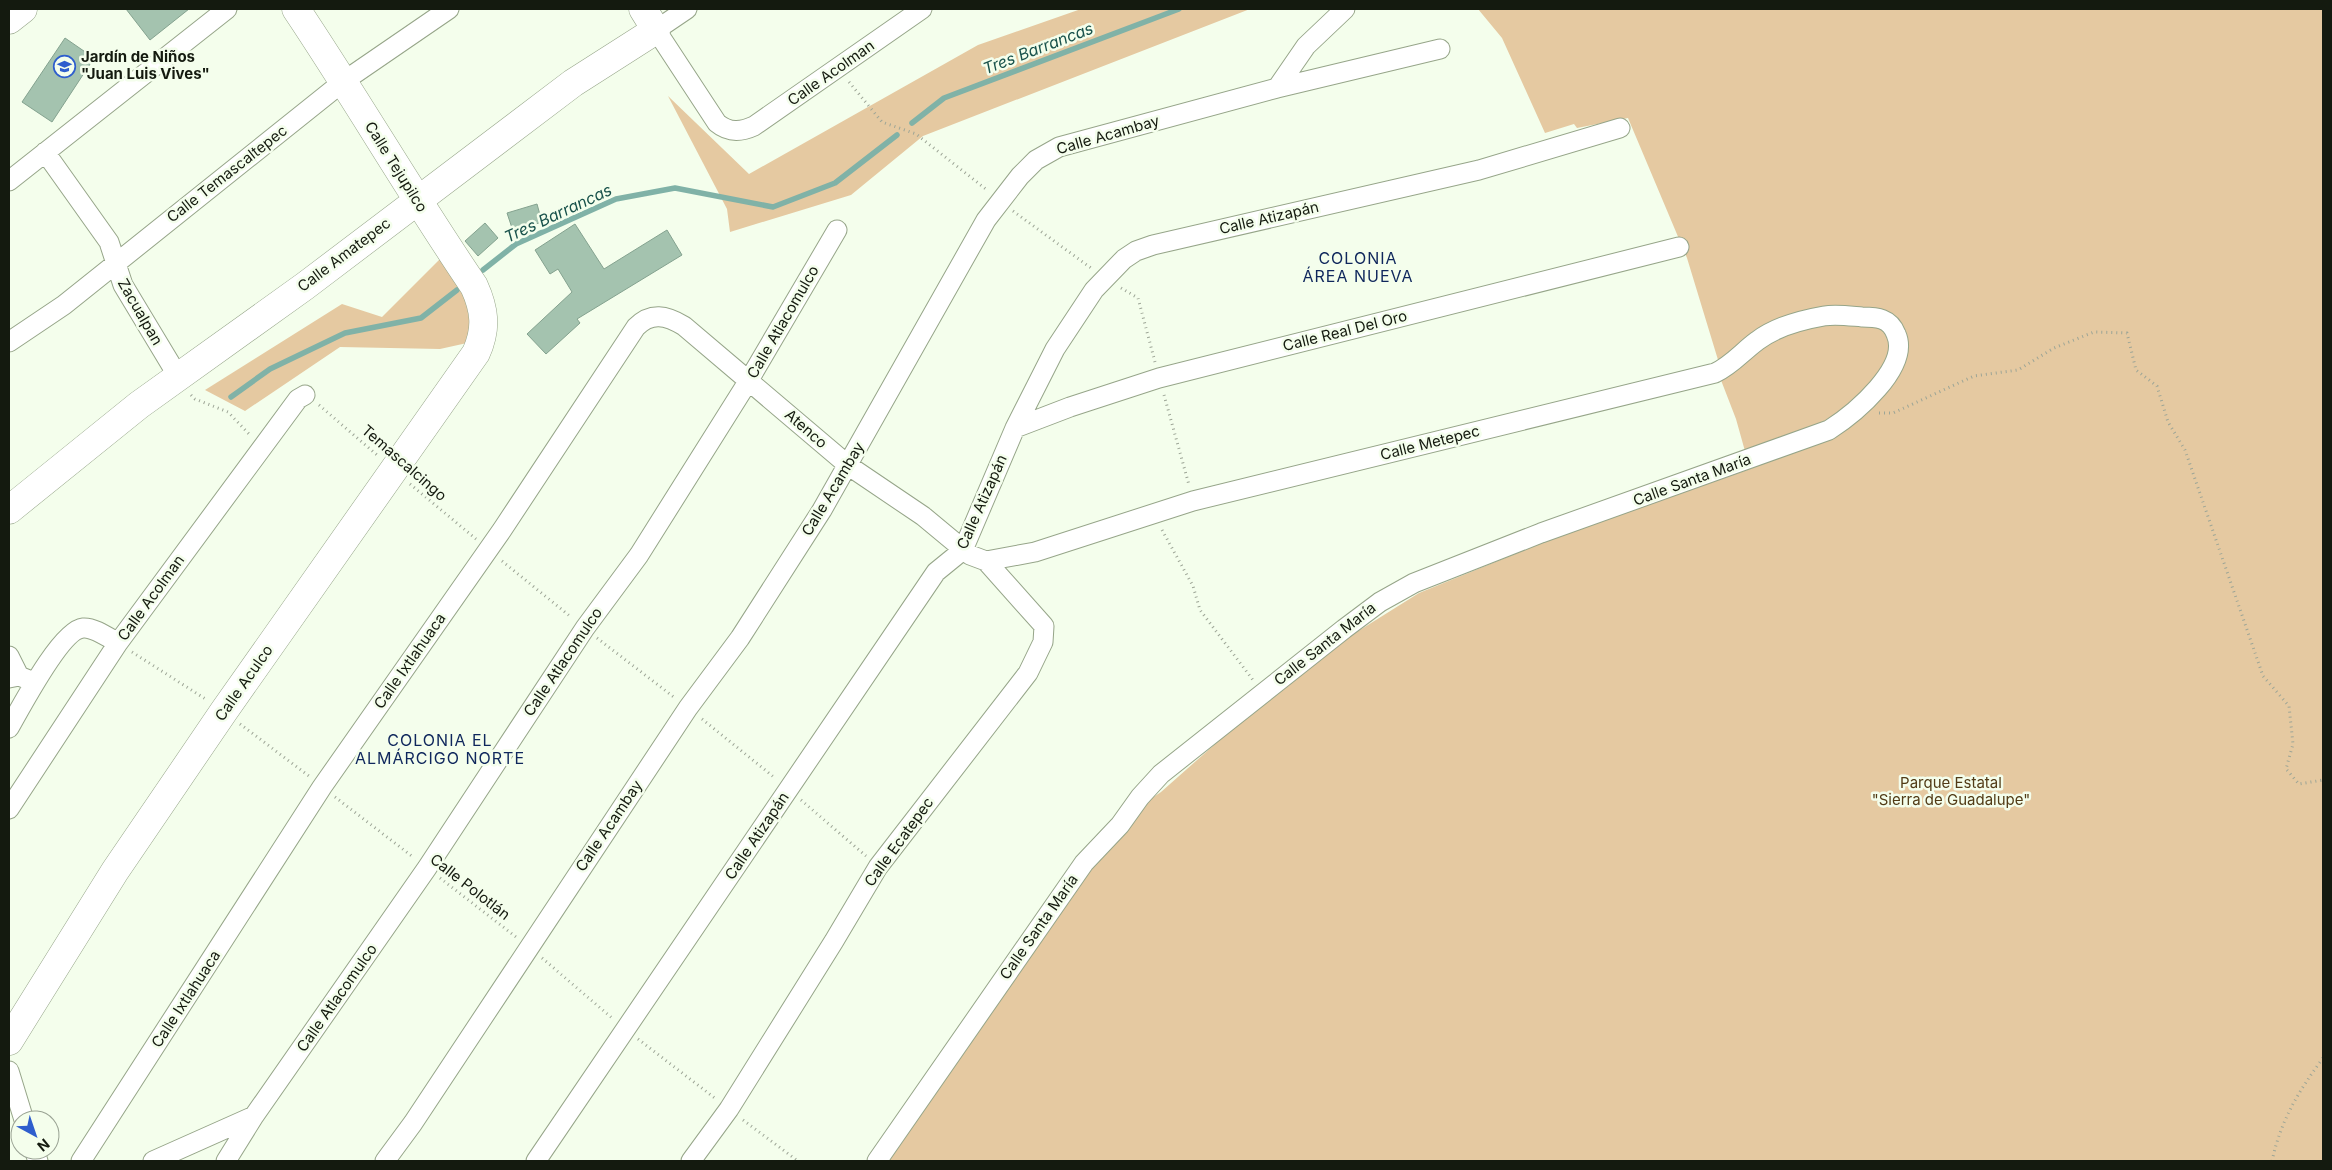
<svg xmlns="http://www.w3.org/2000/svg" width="2332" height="1170" viewBox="0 0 2332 1170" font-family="Inter,sans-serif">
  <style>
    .green { fill: #e5c9a1 }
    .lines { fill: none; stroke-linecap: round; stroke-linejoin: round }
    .stream { stroke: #80b2a7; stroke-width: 5.5 }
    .building { fill: #a4c3af; stroke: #84a28f }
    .street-casing { stroke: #96a589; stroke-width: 21 }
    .secondary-casing { stroke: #96a589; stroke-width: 29 }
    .path { stroke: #9da596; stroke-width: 3; stroke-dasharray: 1 4; stroke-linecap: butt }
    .street { stroke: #fff; stroke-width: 19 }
    .secondary { stroke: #fff; stroke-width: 28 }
    .labels { text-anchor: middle; stroke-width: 5; stroke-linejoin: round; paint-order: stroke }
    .poi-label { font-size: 15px; font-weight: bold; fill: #141a0f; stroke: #f4feec; text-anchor: start }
    .street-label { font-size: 15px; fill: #141a0f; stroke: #f4feec }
    .park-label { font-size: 15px; fill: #513b16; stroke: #f4feec }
    .water-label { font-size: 16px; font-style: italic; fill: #19524b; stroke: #f4feec }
    .neighbourhood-label { font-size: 16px; letter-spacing: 1px; fill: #0f275c; stroke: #f4feec }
  </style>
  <rect width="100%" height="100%" fill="#f4feec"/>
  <path class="green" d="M1081,9H1250L923,136L851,195L730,232L727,209L668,96L749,174L978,45Z
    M1478,9H2323V1161H874L1050,914L1146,802L1161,792L1240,722L1328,650L1419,593L1569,532L1750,469L1736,419L1719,375L1722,373L1687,258L1628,118L1577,128L1574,124L1545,133L1502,38Z
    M451,248L485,339L440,349L340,347L245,411L205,390L342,304L382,317Z"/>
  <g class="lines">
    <path class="stream" d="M912,123L944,98L1179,9
      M483,270L516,244L616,199L675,188L773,207L835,183L897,135
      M231,397L270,369L345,333L421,318L457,290"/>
  </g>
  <path class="building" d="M126,9H189L150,40Z
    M65,38L94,58L52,122L22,102Z
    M537,204L542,222L513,231L507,213Z
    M485,223L498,238L478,256L465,241Z
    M575,224L604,269L667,230L682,255L577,319L580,323L546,354L527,334L572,292L558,269L550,274L535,250Z"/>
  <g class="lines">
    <defs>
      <path id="street" d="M687,9L656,30L717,123C729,133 741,132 754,126L922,9
        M1277,88L1306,46L1345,9
        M45,152L109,242L123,285L179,378
        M9,181L227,9
        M9,342L64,305L344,81L449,9
        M1015,428L1070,407L1159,378L1679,247
        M9,656L19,676
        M9,678L19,676L34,682
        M9,728C20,709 61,630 83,628C94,627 109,638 118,643
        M9,809L118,643L298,399L305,395
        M9,1071L24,1120
        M34,1150L38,1161
        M81,1161L322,787L502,530L636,327C651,312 666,315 684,326L849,466L923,516L970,555L986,561L1035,552L1193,501L1715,373C1732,365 1742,352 1757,341C1775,327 1801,320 1824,316C1836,314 1850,316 1862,317C1877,317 1890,318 1896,334C1911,367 1854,414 1829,430L1541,533L1414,583L1380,602L1344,629L1161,774L1140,797L1120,825L1084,863L877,1161
        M153,1161L254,1116
        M226,1161L254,1116L427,868L585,628L639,555L749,380L837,230
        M385,1161L413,1123L688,708L740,638L822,510L986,220L1020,176L1036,160L1059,147L1277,88L1440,49
        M536,1161L936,572L963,550L1015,428L1055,349L1094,290L1124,259L1136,251L1153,245L1479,170L1620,128
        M691,1161L729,1109L834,941L878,867L1028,673L1043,642L1044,626L986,561"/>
      <path id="secondary" d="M9,20L23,9
        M9,510L139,405L305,286L573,83L656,30L643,9
        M9,1041L115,871L224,711L476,353C487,329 485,310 474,286C412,195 357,100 296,9"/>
    </defs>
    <use href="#street" class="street-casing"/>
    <use href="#secondary" class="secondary-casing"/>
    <path class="path" d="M849,82L882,122L916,134L987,190
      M1013,211L1091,268
      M1121,288L1138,298L1155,362
      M191,395L195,399L228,412L250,435
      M1164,395L1189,485
      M319,405L377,455
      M1879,413H1893L1974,376L2018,370L2054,348L2094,332L2127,333L2136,370L2157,386L2168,422L2185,450L2263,676L2289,706L2293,744L2286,769L2299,784L2323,780
      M410,484L476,539
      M1162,530L1193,586L1200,610L1253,680
      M502,561L571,617
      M597,638L675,698
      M132,652L207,700
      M702,719L775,778
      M240,724L309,776
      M335,797L413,857
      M801,800L866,856
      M440,878L516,937
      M542,958L612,1018
      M638,1039L716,1099
      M743,1120L798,1161
      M2272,1161C2281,1120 2298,1092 2323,1058"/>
    <use href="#street" class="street"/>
    <use href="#secondary" class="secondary"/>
  </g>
  <defs>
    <symbol id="school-ring" viewBox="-11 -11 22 22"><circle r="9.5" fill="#f4feec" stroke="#2e5ecd" stroke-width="1.5"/><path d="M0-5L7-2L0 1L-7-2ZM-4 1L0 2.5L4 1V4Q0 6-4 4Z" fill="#2e5ecd"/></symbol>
  </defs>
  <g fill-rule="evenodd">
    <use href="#school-ring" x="52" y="54" width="25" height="25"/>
  </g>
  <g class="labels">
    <g class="poi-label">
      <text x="81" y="62">Jardín de Niños<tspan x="81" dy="17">"Juan Luis Vives"</tspan></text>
    </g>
    <g class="street-label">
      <text transform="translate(831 73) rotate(-35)" y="5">Calle Acolman</text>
      <text transform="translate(1108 135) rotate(-16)" y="5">Calle Acambay</text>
      <text transform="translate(396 167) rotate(58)" y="5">Calle Tejupilco</text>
      <text transform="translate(227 174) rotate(-38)" y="5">Calle Temascaltepec</text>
      <text transform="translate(1269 218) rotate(-13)" y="5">Calle Atizapán</text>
      <text transform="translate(344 255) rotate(-37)" y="5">Calle Amatepec</text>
      <text transform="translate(140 312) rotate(60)" y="5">Zacualpan</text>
      <text transform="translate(783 322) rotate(-60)" y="5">Calle Atlacomulco</text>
      <text transform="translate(1345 331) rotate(-14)" y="5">Calle Real Del Oro</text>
      <text transform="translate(806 429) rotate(41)" y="5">Atenco</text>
      <text transform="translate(1430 443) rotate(-14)" y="5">Calle Metepec</text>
      <text transform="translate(404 463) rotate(41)" y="5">Temascalcingo</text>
      <text transform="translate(1692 480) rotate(-20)" y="5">Calle Santa María</text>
      <text transform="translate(833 489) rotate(-59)" y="5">Calle Acambay</text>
      <text transform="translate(982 502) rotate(-66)" y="5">Calle Atizapán</text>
      <text transform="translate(151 598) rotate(-54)" y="5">Calle Acolman</text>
      <text transform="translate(1325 644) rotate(-38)" y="5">Calle Santa María</text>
      <text transform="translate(410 661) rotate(-55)" y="5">Calle Ixtlahuaca</text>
      <text transform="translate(563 662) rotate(-56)" y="5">Calle Atlacomulco</text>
      <text transform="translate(244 683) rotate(-55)" y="5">Calle Aculco</text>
      <text transform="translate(609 826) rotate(-56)" y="5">Calle Acambay</text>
      <text transform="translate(757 836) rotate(-56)" y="5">Calle Atizapán</text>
      <text transform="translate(899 842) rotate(-54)" y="5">Calle Ecatepec</text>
      <text transform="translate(470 887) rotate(38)" y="5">Calle Polotlán</text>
      <text transform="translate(1039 927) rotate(-55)" y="5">Calle Santa María</text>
      <text transform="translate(337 998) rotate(-55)" y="5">Calle Atlacomulco</text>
      <text transform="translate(186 999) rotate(-57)" y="5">Calle Ixtlahuaca</text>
    </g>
    <g class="park-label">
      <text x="1951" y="788">Parque Estatal<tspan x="1951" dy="17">"Sierra de Guadalupe"</tspan></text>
    </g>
    <g class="water-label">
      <text transform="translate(1038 48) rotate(-21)" y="6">Tres Barrancas</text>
      <text transform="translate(558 213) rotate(-25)" y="6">Tres Barrancas</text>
    </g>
    <g class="neighbourhood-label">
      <text x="1358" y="264">COLONIA<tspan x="1358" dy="18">ÁREA NUEVA</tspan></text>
      <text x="440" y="746">COLONIA EL<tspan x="440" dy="18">ALMÁRCIGO NORTE</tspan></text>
    </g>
  </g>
  <rect width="2332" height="1170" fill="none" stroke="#141a0f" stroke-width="20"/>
  <g transform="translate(35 1135) rotate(140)"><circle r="24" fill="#f4feec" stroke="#9aa394"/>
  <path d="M0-4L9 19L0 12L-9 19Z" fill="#2e5ecd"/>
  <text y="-8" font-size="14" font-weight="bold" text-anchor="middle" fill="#141a0f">N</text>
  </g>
</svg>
